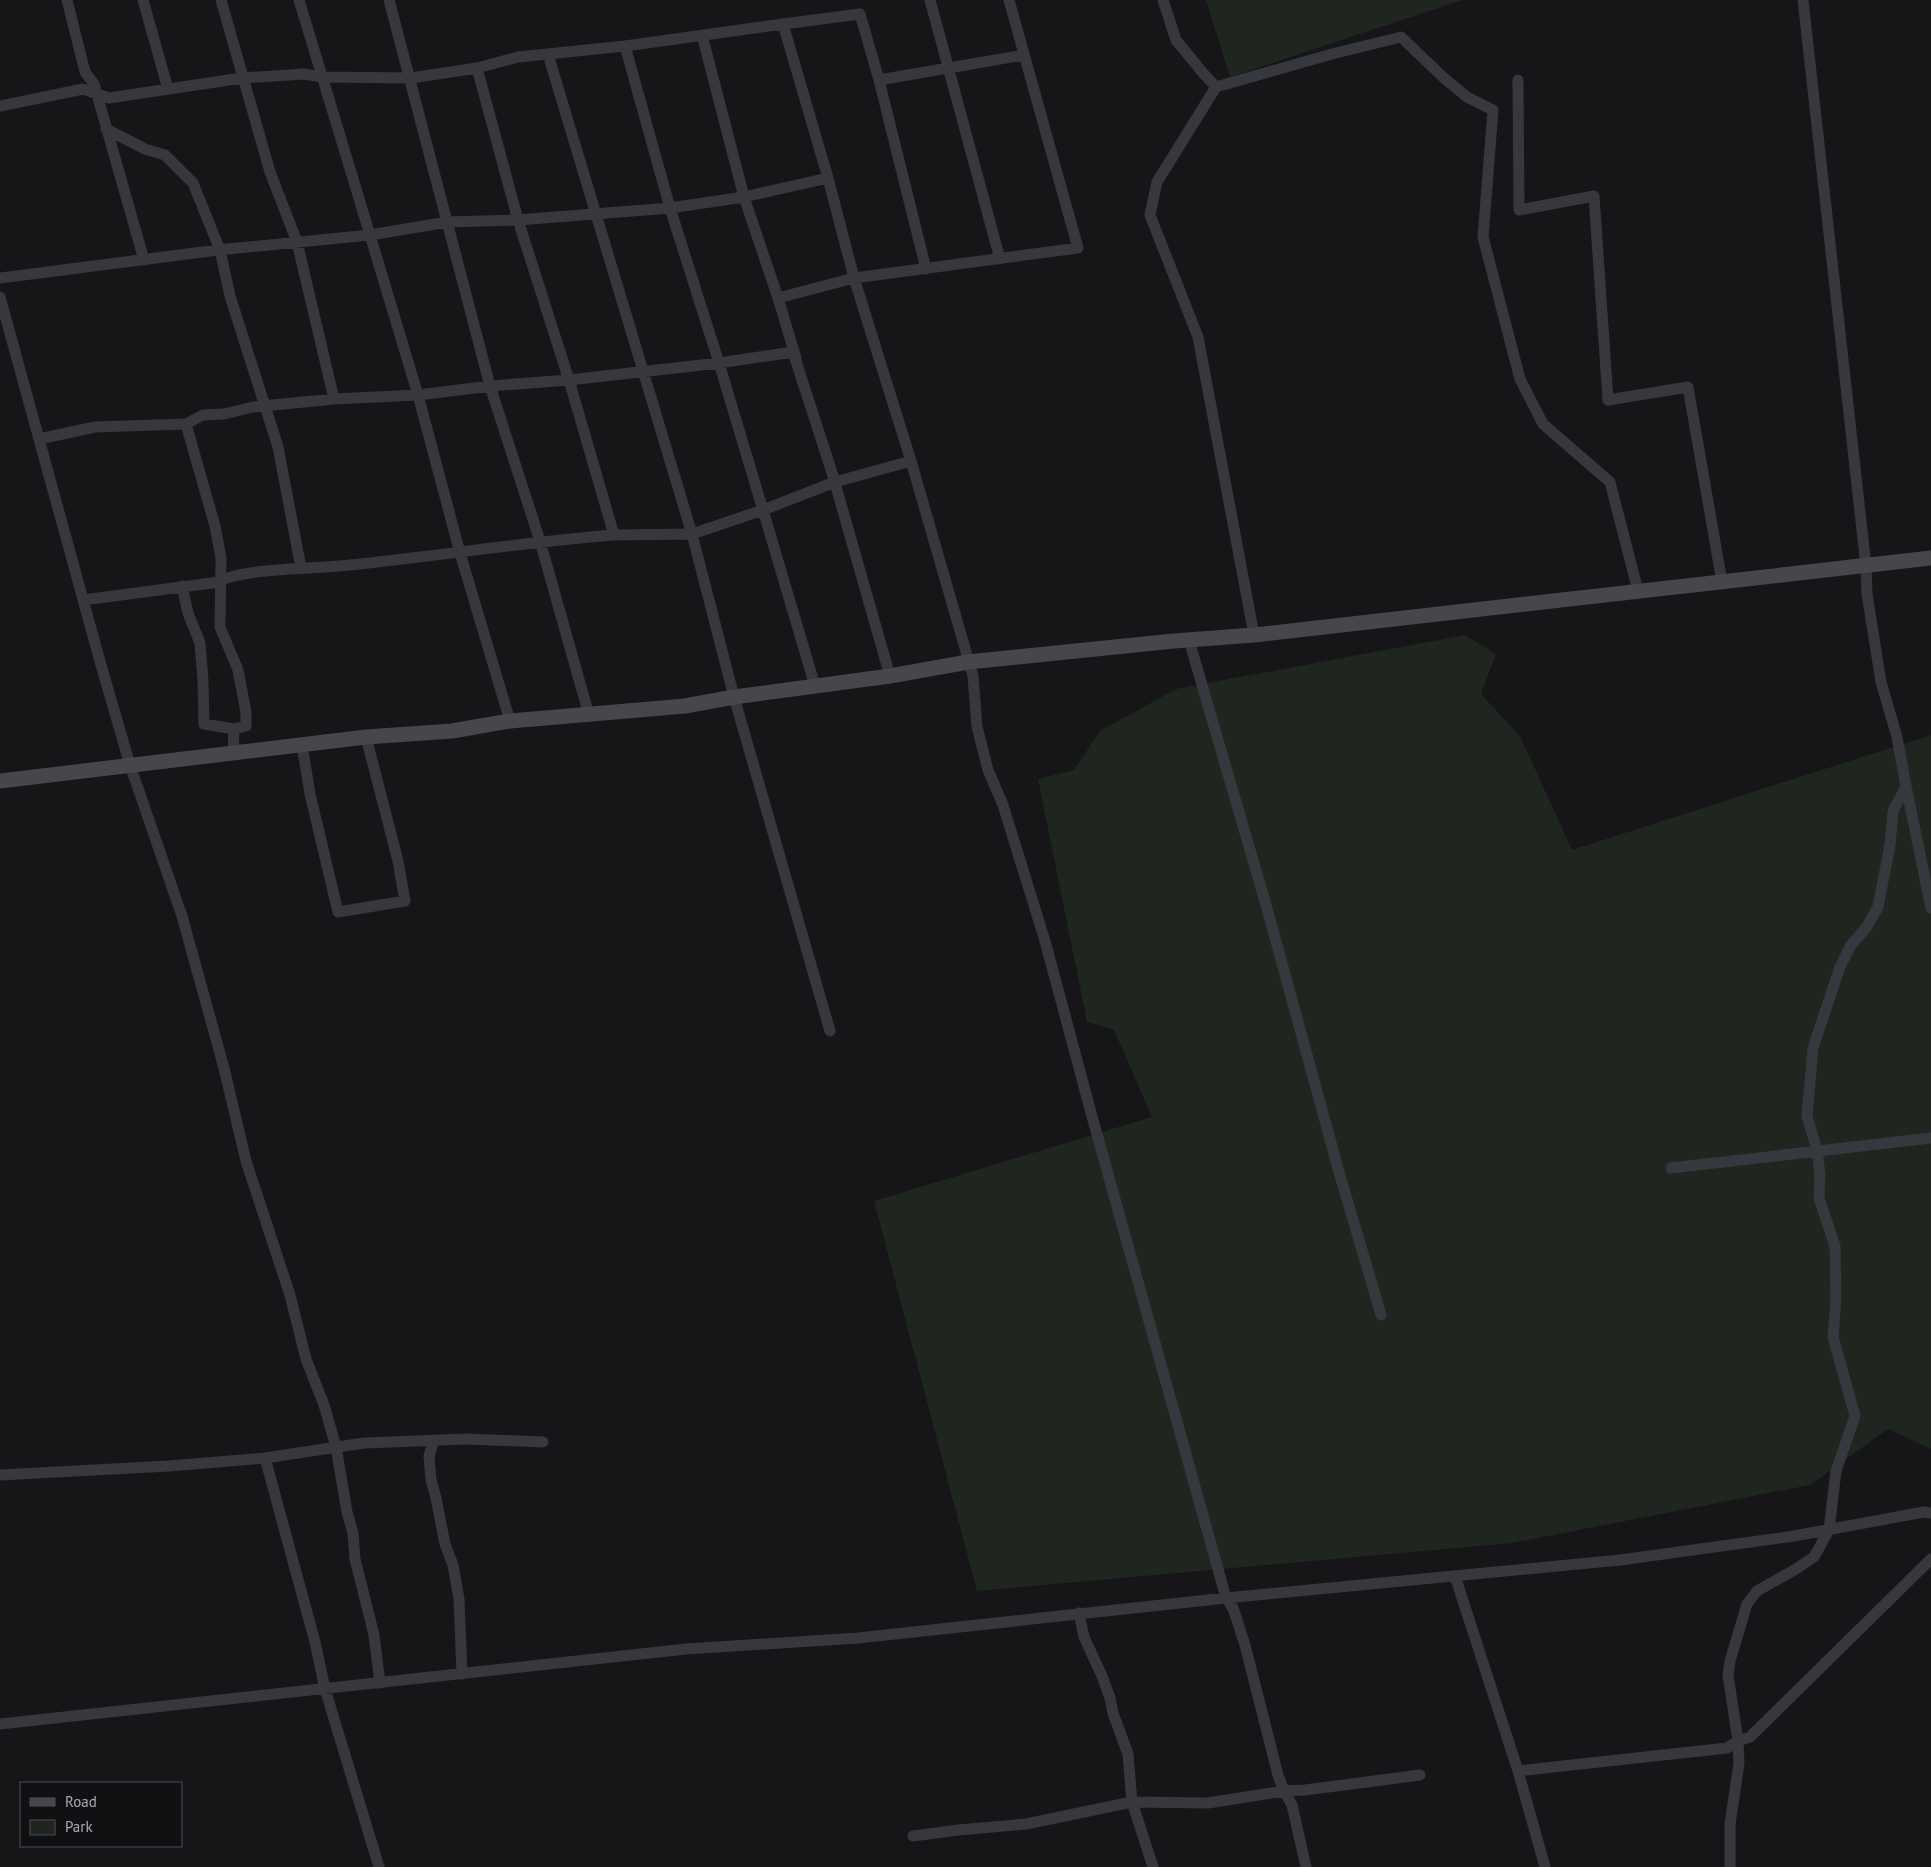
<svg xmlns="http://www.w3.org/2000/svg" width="1931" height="1867" viewBox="0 0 1931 1867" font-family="'PT Sans',sans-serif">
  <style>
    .green { fill: #1e261f }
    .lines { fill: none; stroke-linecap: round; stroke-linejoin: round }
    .street { stroke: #37383d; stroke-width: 11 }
    .secondary { stroke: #45474d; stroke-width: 15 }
  </style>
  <rect width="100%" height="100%" fill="#161618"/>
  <path class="green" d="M1206,0H1462L1230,77Z
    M1465,635L1496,654L1481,694L1520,736L1572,850L1931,735V1449L1888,1429L1810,1485L1512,1543L977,1591L874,1201L1152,1117L1114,1030L1087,1022L1038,779L1074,770L1100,731L1176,689Z"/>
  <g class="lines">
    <path class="street" d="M67,0L85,72L94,84L144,260
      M143,0L168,89
      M221,0L270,172L297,242L334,399
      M389,0L490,386L540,541L589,715
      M930,0L1000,259
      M1009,0L1078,248L854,278L911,461L973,676L977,727L988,770L1003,805L1045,941L1093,1120L1226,1598L1233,1608L1245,1645L1278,1775L1284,1791L1305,1790L1420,1775
      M1163,0L1176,40L1203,73L1216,87
      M783,24L860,14L879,80
      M702,35L744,197L828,178L783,24L625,46L670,208L744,197L778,298L854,278L828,178
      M549,54L550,61L692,534L763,510L815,686
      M1518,80L1519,210L1594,196L1608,400L1688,387L1722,582
      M0,106L83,89L109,98L242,78L304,74L322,77L411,78L477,68L518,57L625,46
      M106,129L145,149L165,155L193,183L220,250L230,296L278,447L301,568
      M926,269L879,80L1024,55
      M0,278L218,250L370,235L418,395L490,386L569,380L518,220L477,68
      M0,297L101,665L130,765L182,916L224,1068L246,1161L290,1295L306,1359L324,1405L336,1447L347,1512L353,1533L355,1559L374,1635L380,1683
      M778,298L796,358
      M186,424L215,526L221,558L220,627L238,670L246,712V726L234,729L233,753
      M39,439L95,427L186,424L203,415L224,414L253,407L334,399L418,395L460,553L510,721
      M833,476L890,676
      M835,482L911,461
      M614,535L692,534L734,697L830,1031
      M182,586L188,613L200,643L203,681L204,724L234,729
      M83,600L212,583C255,566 304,570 350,565C438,556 525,542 614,535L569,380L719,363L793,352L835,482L763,510L719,363L670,208L518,220L447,222L370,235L299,0
      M1254,635L1198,337L1150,215L1157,182L1216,87L1332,54L1401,37L1444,78L1467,97L1493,110L1483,237L1520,379L1543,424L1610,482L1638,591
      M1189,640L1268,912L1339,1172L1381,1315
      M302,745L310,794L338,912L405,901L398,861L366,737
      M1906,786L1931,908
      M1671,1168L1931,1138
      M434,1440L429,1456L431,1480L436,1498L445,1544L453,1565L459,1599L462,1674
      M0,1475L169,1466L265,1458
      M1455,1576L1518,1771L1545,1867
      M1079,1613L1084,1637L1102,1676L1110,1698L1113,1713L1128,1754L1132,1802L1153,1867
      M0,1724L686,1649L858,1638L1226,1598L1620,1560L1794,1536L1924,1512L1931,1513
      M1518,1771L1727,1748L1738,1741L1728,1675L1730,1661L1747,1604L1757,1591L1796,1569L1814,1557L1829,1530L1836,1471L1855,1416L1833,1337L1836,1299L1835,1246L1819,1198L1820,1175L1817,1150L1807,1116L1813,1048L1840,967L1851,945L1866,928L1878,907L1890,845L1893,811L1906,786L1897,737L1881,682L1867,594L1866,566L1803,0
      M913,1836L958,1830L1026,1824L1132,1802L1208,1803L1284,1791L1292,1805L1306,1867
      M379,1867L325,1689L315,1642L265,1458L364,1443L467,1439L543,1442
      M1730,1867V1824L1739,1763L1738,1741L1750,1737L1931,1559"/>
    <path class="secondary" d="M0,781L366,737L452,731L510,721L685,706L734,697L890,676L968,662L1174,641L1254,635L1931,558"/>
  </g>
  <rect x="20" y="1782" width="162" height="65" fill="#111113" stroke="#4d4f55"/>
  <rect x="30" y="1798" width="25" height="8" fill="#45474d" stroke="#4d4f55"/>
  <text x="65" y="1807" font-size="15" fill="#a8adb8">Road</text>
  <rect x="30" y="1820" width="25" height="15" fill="#1e261f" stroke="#4d4f55"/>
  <text x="65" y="1832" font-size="15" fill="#a8adb8">Park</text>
</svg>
